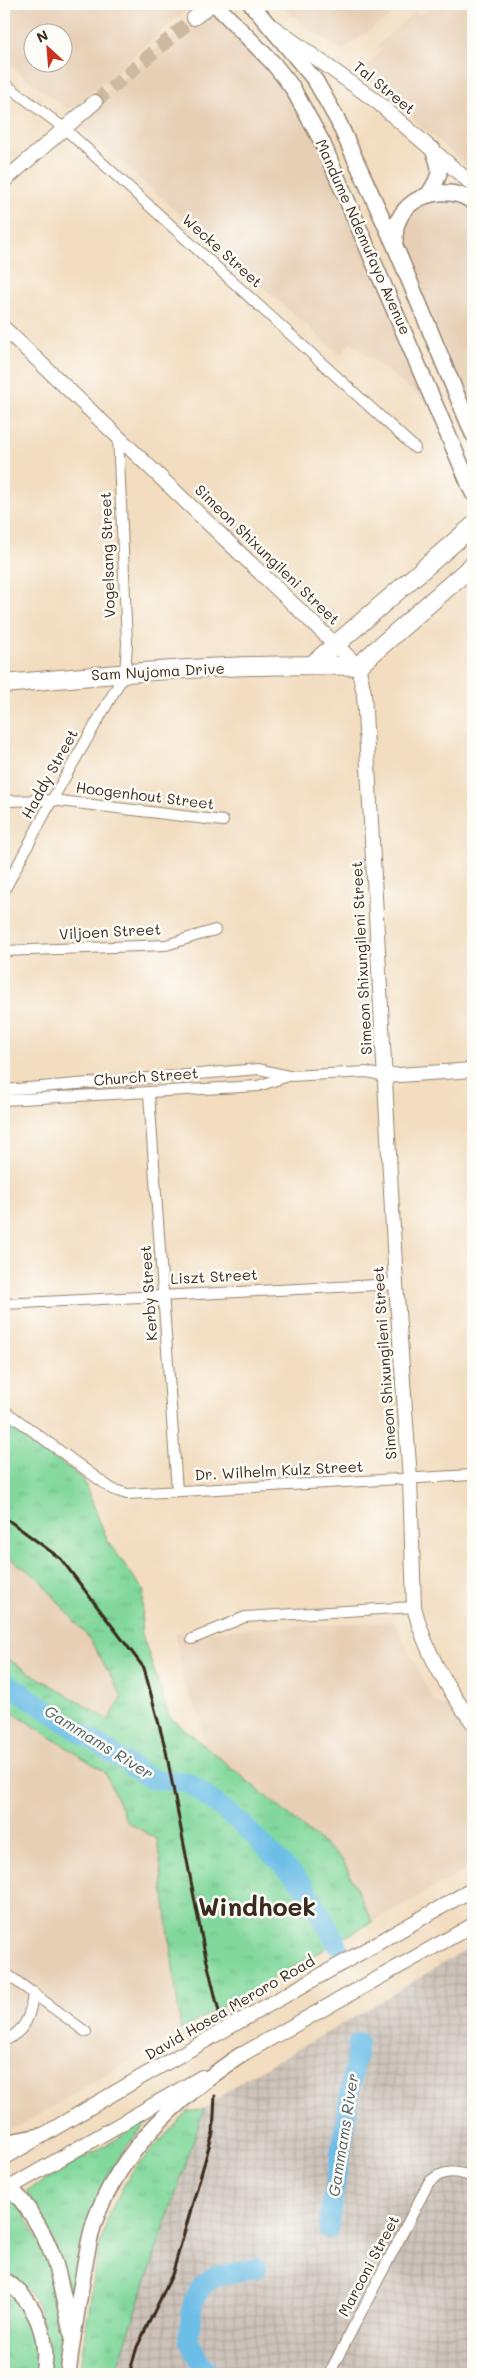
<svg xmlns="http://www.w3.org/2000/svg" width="477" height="2378" viewBox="0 0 477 2378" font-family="Mali,sans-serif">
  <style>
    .built { fill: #e7cfb5; fill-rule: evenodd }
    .industrial { fill: url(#industrial-grid) }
    .grass { fill: url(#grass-tufts); stroke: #5e815d }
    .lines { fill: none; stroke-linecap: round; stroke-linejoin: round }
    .river { stroke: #6cbee7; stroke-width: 20 }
    .secondary-tunnel { stroke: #cdb9a0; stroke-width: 14; stroke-dasharray: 14 7; stroke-linecap: butt }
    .street-casing { stroke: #96846f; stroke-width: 12 }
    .secondary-casing { stroke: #96846f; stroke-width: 16 }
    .primary-casing { stroke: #96846f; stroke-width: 18 }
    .highway-casing { stroke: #96846f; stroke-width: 20 }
    .street { stroke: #fff; stroke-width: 10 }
    .secondary { stroke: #fff; stroke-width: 14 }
    .primary { stroke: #fff; stroke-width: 15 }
    .highway { stroke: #fff; stroke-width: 18 }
    .rail { stroke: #3b2a1e; stroke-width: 3 }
    .labels { text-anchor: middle; stroke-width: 5; stroke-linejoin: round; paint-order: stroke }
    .street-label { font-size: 15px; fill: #3b2a1e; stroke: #fdfcf7 }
    .water-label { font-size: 16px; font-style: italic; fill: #4c5e64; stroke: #fdfcf7 }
    .town-label { font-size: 25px; font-weight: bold; fill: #3b2a1e; stroke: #fdfcf7 }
  </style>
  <defs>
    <pattern id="industrial-grid" width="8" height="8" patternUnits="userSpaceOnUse" patternTransform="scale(1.25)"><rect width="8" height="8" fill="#ccc2b9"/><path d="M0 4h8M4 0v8" fill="none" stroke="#b0a79f"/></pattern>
    <pattern id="grass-tufts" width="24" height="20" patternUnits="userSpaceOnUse" patternTransform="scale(1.25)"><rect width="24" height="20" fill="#82d89c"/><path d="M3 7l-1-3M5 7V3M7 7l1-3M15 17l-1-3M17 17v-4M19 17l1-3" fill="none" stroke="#71ba86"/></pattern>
  </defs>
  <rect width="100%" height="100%" fill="#fdfcf7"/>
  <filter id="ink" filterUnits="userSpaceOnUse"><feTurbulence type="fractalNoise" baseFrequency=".02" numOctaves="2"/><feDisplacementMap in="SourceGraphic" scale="10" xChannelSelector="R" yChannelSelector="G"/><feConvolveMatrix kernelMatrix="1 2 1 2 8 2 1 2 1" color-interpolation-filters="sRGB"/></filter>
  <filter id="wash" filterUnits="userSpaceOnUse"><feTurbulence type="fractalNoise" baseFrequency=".0096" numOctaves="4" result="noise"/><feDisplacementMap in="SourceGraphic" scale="20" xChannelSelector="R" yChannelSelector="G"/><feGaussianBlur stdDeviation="1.12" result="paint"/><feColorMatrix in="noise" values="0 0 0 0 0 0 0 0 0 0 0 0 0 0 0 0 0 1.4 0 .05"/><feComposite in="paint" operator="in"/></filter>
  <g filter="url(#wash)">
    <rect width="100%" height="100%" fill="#f2ddc0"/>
    <path class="built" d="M4,4H188L186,10L76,106L67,109L4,62ZM62,32V62H32V32Z
      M212,4L292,87L439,412L350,342L340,355L73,120Z
      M283,4H408L342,50L316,35L285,9Z
      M437,4H473V172L364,75V70L381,50L377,46L415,10L420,15Z
      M443,198L466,202L473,208V414L402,248L405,220L425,202Z
      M4,1554L38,1578L89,1638L122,1696L109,1720L4,1657Z
      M394,1621L434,1702L449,1707L473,1749V1866L372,1922L342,1860L204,1745L201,1720L183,1682L175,1633Z
      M4,1707L105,1772L127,1822L157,1839L181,2030L25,2123L4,2132Z"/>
    <path class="industrial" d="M473,1945V2374H115L204,2109L243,2080L365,2011Z"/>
    <path class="grass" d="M4,1421L83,1479L108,1542L144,1591L141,1631L169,1716L343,1860L372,1922L181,2030L157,1839L127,1822L105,1772L4,1707V1657L109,1720L122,1696L89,1638L38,1578L4,1554Z
      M204,2109L115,2374H79L98,2250L110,2212L131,2172L187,2112Z
      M148,2121C92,2185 84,2223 72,2305L52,2237L26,2191Z
      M13,2199C50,2247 71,2315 58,2374H49L39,2307L25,2287L4,2270V2204Z
      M4,2285L29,2311L39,2349L36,2374H4Z"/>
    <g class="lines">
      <path class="river" d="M4,1681L150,1779L188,1782L241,1823L305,1887L337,1944
        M328,2229L358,2042
        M211,2374L200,2363L188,2339L193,2303L202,2286L216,2276L257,2268"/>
    </g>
  </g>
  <g filter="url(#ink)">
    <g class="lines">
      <path class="secondary-tunnel" d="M95,102L194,18"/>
      <defs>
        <path id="street" d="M4,83L64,128L415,448
          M4,801L52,800L223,821
          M4,891L52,800L125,673L127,644L118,435
          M4,951L166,945L215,930
          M4,1090L259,1069L289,1076L367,1072L384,1076
          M149,1094L177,1491
          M4,1100L258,1086L288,1076
          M4,1304L396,1284
          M4,1410L112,1489L127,1494L473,1475
          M192,1639L245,1617L414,1607
          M4,1972L86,2032
          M4,2041C26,2031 31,2015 33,1992
          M329,2374L429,2182C444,2169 455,2171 473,2177"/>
        <path id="secondary" d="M194,18L212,4
          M273,27L376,101L473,185
          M4,181L95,102
          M4,328L358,666L364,693L396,1284L410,1479L414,1607C425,1651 446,1687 473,1723
          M384,1076L473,1070
          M232,2060L473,1925
          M4,2158L143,2076L473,1889
          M4,2191L202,2077"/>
        <path id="primary" d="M215,4L273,63L292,87L322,142L473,493
          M251,4L315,80L337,119L395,246L473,434
          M428,195C440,177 443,171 433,150
          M395,242C395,234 395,226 399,219C412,192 451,185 473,202
          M4,2143L40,2136
          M4,2185C23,2194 46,2237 53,2257C61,2281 65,2307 71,2332
          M4,2280C36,2301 50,2337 43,2374
          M68,2374C72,2341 77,2309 83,2276C86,2258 89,2238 95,2220C122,2148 179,2097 241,2055"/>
        <path id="highway" d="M312,665L473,526
          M4,684C121,673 240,662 358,666L473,565"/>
      </defs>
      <use href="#street" class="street-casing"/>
      <use href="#secondary" class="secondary-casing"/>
      <use href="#primary" class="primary-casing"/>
      <use href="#highway" class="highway-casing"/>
      <use href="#street" class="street"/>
      <use href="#secondary" class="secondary"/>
      <use href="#primary" class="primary"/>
      <use href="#highway" class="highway"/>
      <path class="rail" d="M4,1517L61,1559L144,1668L166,1751L204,1949L219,2012
        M129,2374L137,2347L172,2275L213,2133L215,2096"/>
    </g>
  </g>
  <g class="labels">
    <g class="street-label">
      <text transform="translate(384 88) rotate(39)" y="5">Tal Street</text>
      <text transform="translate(363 237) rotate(66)" y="5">Mandume Ndemufayo Avenue</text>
      <text transform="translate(222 251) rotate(42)" y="5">Wecke Street</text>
      <text transform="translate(108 555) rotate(-92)" y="5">Vogelsang Street</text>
      <text transform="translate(267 555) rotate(44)" y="5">Simeon Shixungileni Street</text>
      <text transform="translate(158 672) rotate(-3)" y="5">Sam Nujoma Drive</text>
      <text transform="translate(50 774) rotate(-61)" y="5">Haddy Street</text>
      <text transform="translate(145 796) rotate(7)" y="5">Hoogenhout Street</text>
      <text transform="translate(110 932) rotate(-3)" y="5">Viljoen Street</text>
      <text transform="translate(362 958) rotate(-93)" y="5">Simeon Shixungileni Street</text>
      <text transform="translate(146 1077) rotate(-4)" y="5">Church Street</text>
      <text transform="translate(214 1277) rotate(-3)" y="5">Liszt Street</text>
      <text transform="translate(149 1293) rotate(-94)" y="5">Kerby Street</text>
      <text transform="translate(385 1363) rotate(-94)" y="5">Simeon Shixungileni Street</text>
      <text transform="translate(279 1471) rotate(-3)" y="5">Dr. Wilhelm Kulz Street</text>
      <text transform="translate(230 2008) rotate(-30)" y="5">David Hosea Meroro Road</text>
      <text transform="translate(369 2266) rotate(-62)" y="5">Marconi Street</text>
    </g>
    <g class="water-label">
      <text transform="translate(99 1742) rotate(32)" y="6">Gammams River</text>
      <text transform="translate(343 2135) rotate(-81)" y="6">Gammams River</text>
    </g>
    <g class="town-label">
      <text x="257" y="1916">Windhoek</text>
    </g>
  </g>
  <rect width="477" height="2378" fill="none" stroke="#fdfcf7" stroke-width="20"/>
  <g transform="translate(48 48) rotate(334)"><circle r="24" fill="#fdfcf7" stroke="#afa8a0"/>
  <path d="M0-4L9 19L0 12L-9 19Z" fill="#c8321e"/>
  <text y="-8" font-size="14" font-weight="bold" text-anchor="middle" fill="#3b2a1e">N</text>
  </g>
</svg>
